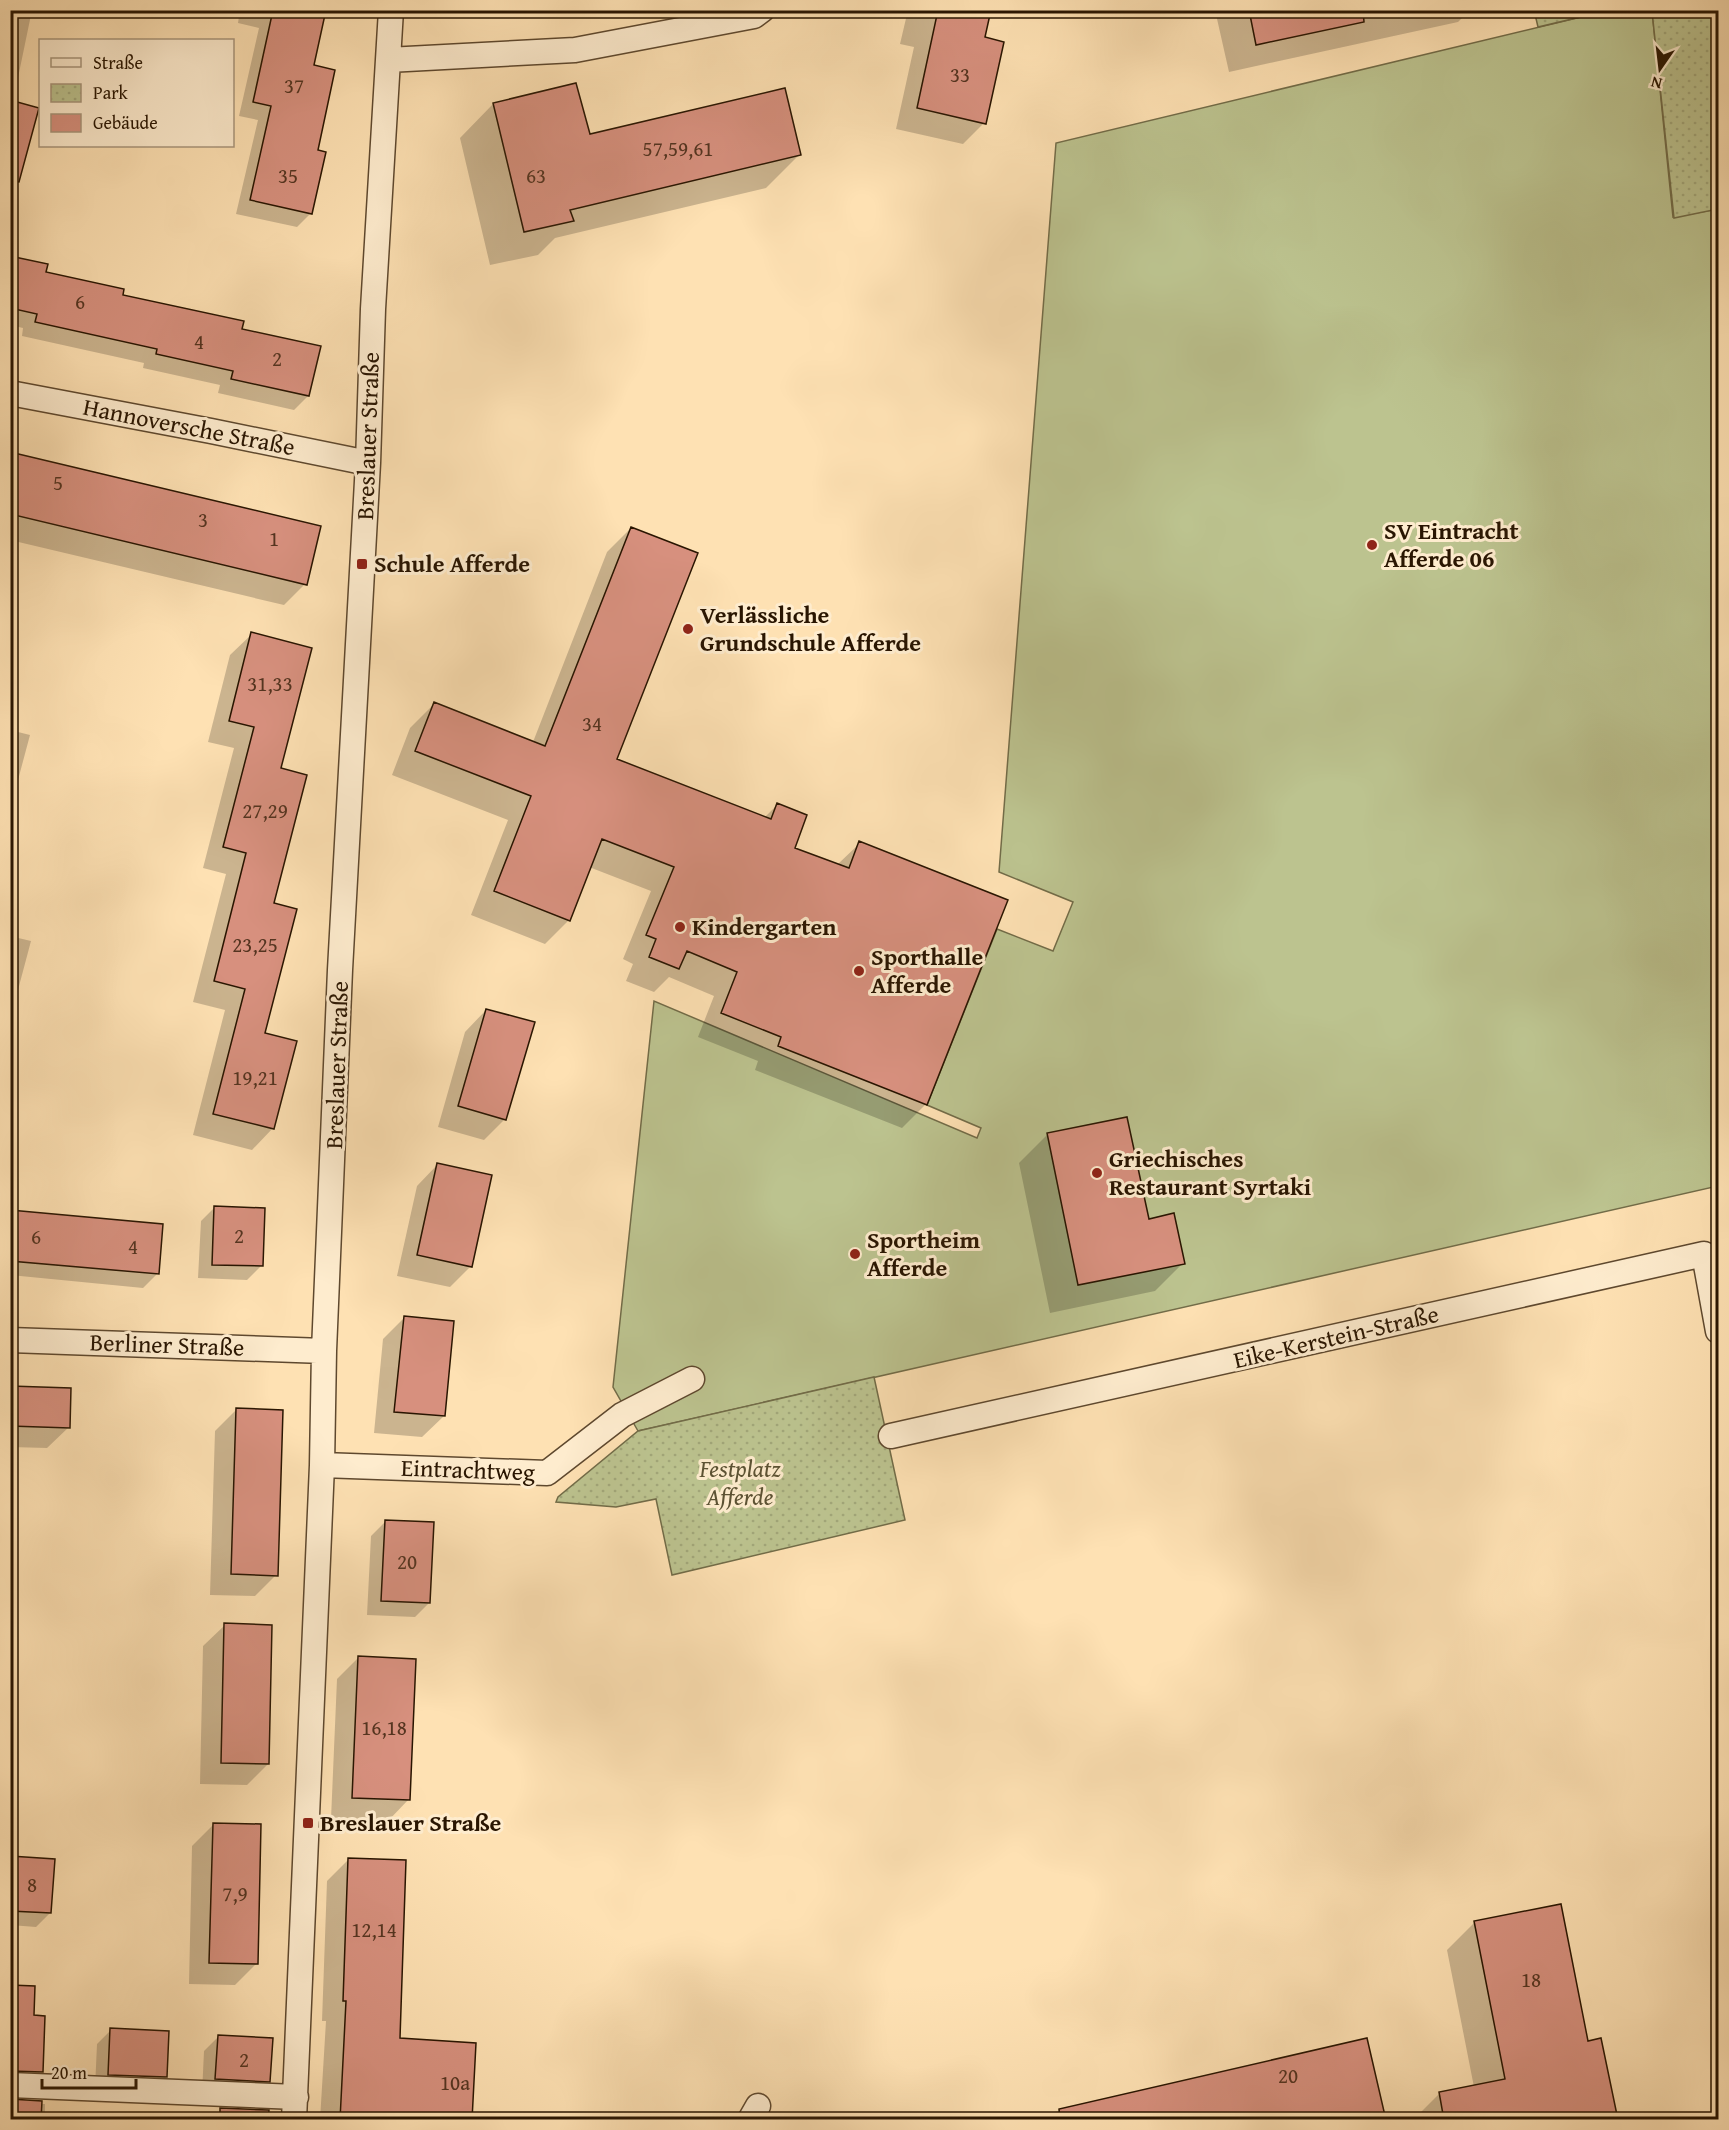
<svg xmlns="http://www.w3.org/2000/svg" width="1729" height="2130" viewBox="0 0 1729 2130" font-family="'Gentium Book Plus',serif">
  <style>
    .grass { fill: #bcc38f; stroke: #726c48; stroke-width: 1.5 }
    .park { fill: url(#park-dots); stroke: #726c48; stroke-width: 1.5 }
    .shadow { fill: #0003 }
    .building { fill: #d7907e; stroke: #291501; stroke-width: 1.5 }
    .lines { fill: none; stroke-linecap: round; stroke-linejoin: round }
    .street-casing { stroke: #5e482e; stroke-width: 27 }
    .street { stroke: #feecce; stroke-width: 24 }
    .poi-dot { fill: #8f2418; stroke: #feecce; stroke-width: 2 }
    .labels { text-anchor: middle; stroke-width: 6; stroke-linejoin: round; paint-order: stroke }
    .number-label { font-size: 21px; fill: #543420 }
    .street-label { font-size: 24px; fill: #291501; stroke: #feecce }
    .poi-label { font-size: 24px; font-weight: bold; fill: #291501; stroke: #feecce; text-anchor: start }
    .park-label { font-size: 24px; font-style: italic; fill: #5c5233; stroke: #feecce }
  </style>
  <defs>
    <pattern id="park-dots" width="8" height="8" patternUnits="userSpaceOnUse" patternTransform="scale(1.5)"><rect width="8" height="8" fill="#bcc38f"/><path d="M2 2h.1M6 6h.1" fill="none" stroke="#a2a77a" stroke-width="1.8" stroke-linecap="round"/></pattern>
  </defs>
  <rect width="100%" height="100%" fill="#fee1b3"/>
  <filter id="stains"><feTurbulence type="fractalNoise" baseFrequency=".00333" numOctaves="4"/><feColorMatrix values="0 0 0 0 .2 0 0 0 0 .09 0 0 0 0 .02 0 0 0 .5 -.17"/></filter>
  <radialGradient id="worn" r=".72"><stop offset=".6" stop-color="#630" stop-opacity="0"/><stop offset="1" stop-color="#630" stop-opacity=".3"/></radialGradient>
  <path class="grass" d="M1606,11H1652L1673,217L1718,209V1186L638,1431L613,1387L654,1001L977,1138L981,1128L927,1105L997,929L1053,951L1073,902L999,872L1056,143Z"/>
  <path class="park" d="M1534,10H1606V11L1538,27Z
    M1652,11H1718V209L1674,218Z
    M874,1377L905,1520L672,1575L656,1499L616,1507L556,1502L558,1497L638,1431Z"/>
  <path class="shadow" d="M10,10H32L13,102L10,170Z
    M240,10H324L312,66L316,151L311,213L297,227L236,214L258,120L239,116L259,28L238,23Z
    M908,10H989L983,38L984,123L963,144L896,129L914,47L900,44Z
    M1215,10H1470L1458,22L1229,72Z
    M493,104L589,136L800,154L766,188L555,238L538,255L490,265L460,138Z
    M10,257L44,273L121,296L308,396L294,410L218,393L220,385L143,368L144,363L22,336L23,328L10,325Z
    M10,454L305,584L284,605L10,540Z
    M631,528L615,759L764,818L777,805L793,848L837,865L860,843L926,1104L902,1128L755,1070L758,1061L698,1037L714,996L669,977L654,992L626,981L633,964L623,959L651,891L589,867L569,920L545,944L471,915L508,820L392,775L410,728L434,704L533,742L607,552Z
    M10,590L18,592L10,621Z
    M252,634L279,769L263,1034L273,1128L252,1150L193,1135L225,1010L193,1002L226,874L203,868L234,748L208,742L230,655Z
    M10,730L30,735L10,810Z
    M10,936L31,941L10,1020Z
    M486,1010L505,1119L484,1140L438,1127L465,1032Z
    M1126,1119L1148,1220L1183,1263L1155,1291L1050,1313L1019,1163L1047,1135Z
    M438,1164L471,1266L450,1287L397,1276L417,1186Z
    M215,1207L261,1266L247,1280L198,1278L201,1221Z
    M10,1211L157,1274L143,1288L10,1275Z
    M404,1318L444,1416L422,1437L374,1433L383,1339Z
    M10,1388L69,1427L47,1448L10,1447Z
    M236,1410L276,1575L255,1596L210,1595L215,1431Z
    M385,1522L429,1603L415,1617L367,1615L371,1536Z
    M225,1625L268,1764L247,1785L200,1784L203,1646Z
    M358,1658L409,1799L388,1821L331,1819L337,1679Z
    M213,1825L256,1964L235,1985L189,1984L192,1846Z
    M10,1858L50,1913L36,1927L10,1925Z
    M348,1860L398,2039L470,2120H320L326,2021H322L327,1881Z
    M1475,1922L1587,2043L1615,2115L1610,2120H1413L1440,2093L1474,2087L1447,1950Z
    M10,1986L32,2017L41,2071L27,2086H10Z
    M111,2030L166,2077L152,2091L95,2088L97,2044Z
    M218,2037L269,2081L255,2095L202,2093L204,2051Z
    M1366,2040L1384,2120H1033L1037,2116Z
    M40,2104H45V2120H10Z
    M221,2110L267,2120H211Z"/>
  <path class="building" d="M273,10H326L314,65L335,70L318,150L326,152L312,214L250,200L271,106L253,102Z
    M938,10H991L985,37L1004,42L986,124L917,108Z
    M1249,10H1363L1364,22L1256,45Z
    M576,83L590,134L785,88L801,155L570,210L574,221L524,232L493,103Z
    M10,100L39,108L19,182L10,181Z
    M10,256L48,264L46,272L124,289L123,295L244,321L242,329L321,346L309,396L231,379L233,371L156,354L157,349L35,322L37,314L10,308Z
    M10,452L321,526L307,585L10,514Z
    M631,527L698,553L617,759L771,819L777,803L807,815L795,848L849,868L859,841L1008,900L927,1105L778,1046L781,1037L721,1013L737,972L687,951L679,969L649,957L656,939L646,935L674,867L602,839L570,921L494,891L531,796L415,751L434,702L545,746Z
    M251,632L312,648L281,768L307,775L274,903L297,909L265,1033L297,1041L274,1129L213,1114L245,989L214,981L246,853L223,847L254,727L229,721Z
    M486,1009L535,1022L506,1120L458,1106Z
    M1127,1117L1149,1219L1174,1213L1185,1264L1078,1285L1047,1133Z
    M437,1163L492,1175L472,1267L417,1255Z
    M214,1206L265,1208L263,1266L212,1265Z
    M10,1210L163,1224L159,1274L10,1261Z
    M404,1316L454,1321L445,1416L394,1412Z
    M10,1386L71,1388L70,1428L10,1426Z
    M236,1408L283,1410L278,1576L231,1574Z
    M385,1520L434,1522L430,1603L381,1601Z
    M224,1623L272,1625L269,1764L221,1763Z
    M358,1656L416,1659L410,1800L352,1798Z
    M213,1823L261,1824L258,1964L209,1963Z
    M10,1856L55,1859L51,1913L10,1911Z
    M348,1858L406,1860L400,2038L476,2043L472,2120H340L346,2001H343Z
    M1561,1904L1588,2041L1601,2038L1617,2115L1595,2120H1444L1439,2092L1505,2079L1474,1921Z
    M10,1985L35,1986L34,2015L45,2016L43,2072L10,2071Z
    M110,2028L169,2031L167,2077L108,2075Z
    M218,2035L273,2038L270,2082L215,2079Z
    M1367,2038L1386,2120H1060L1059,2109Z
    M10,2099L42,2101L41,2120H10Z
    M220,2108L269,2110L268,2120H220Z"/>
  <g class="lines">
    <defs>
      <path id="street" d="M388,60L575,50L754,16L762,10
        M10,393L211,431L368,463
        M10,1340L324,1351
        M891,1436L1704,1254L1718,1331
        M322,1465L547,1473L622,1415L692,1379
        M10,2085L296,2097
        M294,2120L322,1465L324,1351L340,970L368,463L373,309L391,10
        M750,2120L758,2106"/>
    </defs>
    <use href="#street" class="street-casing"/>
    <use href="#street" class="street"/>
  </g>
  <g class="poi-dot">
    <circle cx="1372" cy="545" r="6"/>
    <rect x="356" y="558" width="12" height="12" rx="3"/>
    <circle cx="688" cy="629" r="6"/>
    <circle cx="680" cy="927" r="6"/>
    <circle cx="859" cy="971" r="6"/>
    <circle cx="1097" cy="1173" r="6"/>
    <circle cx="855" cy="1254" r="6"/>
    <rect x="302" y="1817" width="12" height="12" rx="3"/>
  </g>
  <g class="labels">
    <g class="number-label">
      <text x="960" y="82">33</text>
      <text x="294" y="93">37</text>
      <text x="678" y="156">57,59,61</text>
      <text x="288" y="183">35</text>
      <text x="536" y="183">63</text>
      <text x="80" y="309">6</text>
      <text x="199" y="349">4</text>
      <text x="277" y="366">2</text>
      <text x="58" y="490">5</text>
      <text x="203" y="527">3</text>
      <text x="274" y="546">1</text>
      <text x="270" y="691">31,33</text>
      <text x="592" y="731">34</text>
      <text x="265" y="818">27,29</text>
      <text x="255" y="952">23,25</text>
      <text x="255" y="1085">19,21</text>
      <text x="239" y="1243">2</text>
      <text x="36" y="1244">6</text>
      <text x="133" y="1254">4</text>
      <text x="407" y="1569">20</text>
      <text x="384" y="1735">16,18</text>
      <text x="32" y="1892">8</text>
      <text x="235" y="1901">7,9</text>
      <text x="374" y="1937">12,14</text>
      <text x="1531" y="1987">18</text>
      <text x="244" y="2067">2</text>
      <text x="1288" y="2083">20</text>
      <text x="455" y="2090">10a</text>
    </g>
    <g class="street-label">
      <text transform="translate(189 427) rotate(11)" y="8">Hannoversche Straße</text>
      <text transform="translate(368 436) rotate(-88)" y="8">Breslauer Straße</text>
      <text transform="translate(337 1065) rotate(-88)" y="8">Breslauer Straße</text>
      <text transform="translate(1336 1337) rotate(-13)" y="8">Eike-Kerstein-Straße</text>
      <text transform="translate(167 1345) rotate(2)" y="8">Berliner Straße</text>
      <text transform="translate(468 1470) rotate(2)" y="8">Eintrachtweg</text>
    </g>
    <g class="poi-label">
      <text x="1384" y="539">SV Eintracht<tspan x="1384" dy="28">Afferde 06</tspan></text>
      <text x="374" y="572">Schule Afferde</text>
      <text x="700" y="623">Verlässliche<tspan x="700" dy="28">Grundschule Afferde</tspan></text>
      <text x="692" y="935">Kindergarten</text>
      <text x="871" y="965">Sporthalle<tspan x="871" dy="28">Afferde</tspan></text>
      <text x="1109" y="1167">Griechisches<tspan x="1109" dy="28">Restaurant Syrtaki</tspan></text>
      <text x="867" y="1248">Sportheim<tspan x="867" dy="28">Afferde</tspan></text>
      <text x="320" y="1831">Breslauer Straße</text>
    </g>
    <g class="park-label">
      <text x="740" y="1477">Festplatz<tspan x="740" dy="28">Afferde</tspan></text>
    </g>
  </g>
  <rect width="1729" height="2130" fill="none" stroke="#fee1b3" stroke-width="36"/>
  <rect x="12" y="12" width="1705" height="2106" fill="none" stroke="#291501" stroke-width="3"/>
  <rect x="18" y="18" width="1693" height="2094" fill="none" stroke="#291501" stroke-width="1.5"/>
  <rect x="39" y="39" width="195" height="108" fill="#feecce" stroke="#a9967c" stroke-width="1.5"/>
  <rect x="51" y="58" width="30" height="9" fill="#feecce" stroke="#a9967c" stroke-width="1.5"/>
  <text x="93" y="69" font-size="18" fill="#291501">Straße</text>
  <rect x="51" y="84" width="30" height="18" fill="url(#park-dots)" stroke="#a9967c" stroke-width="1.5"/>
  <text x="93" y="99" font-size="18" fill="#291501">Park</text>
  <rect x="51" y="114" width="30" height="18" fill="#d7907e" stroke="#a9967c" stroke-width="1.5"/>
  <text x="93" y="129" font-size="18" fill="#291501">Gebäude</text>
  <g transform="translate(1660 69) rotate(194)" stroke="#feecce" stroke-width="4.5" paint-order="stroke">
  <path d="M0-4.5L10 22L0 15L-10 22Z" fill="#291501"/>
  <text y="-9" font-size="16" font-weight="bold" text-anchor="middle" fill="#291501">N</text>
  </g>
  <path d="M42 2079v9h94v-9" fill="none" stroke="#291501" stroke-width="3"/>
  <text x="51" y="2079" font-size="18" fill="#291501" stroke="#feecce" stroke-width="4.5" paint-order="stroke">20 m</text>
  <rect width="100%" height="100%" filter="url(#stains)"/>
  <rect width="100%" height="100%" fill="url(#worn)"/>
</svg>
